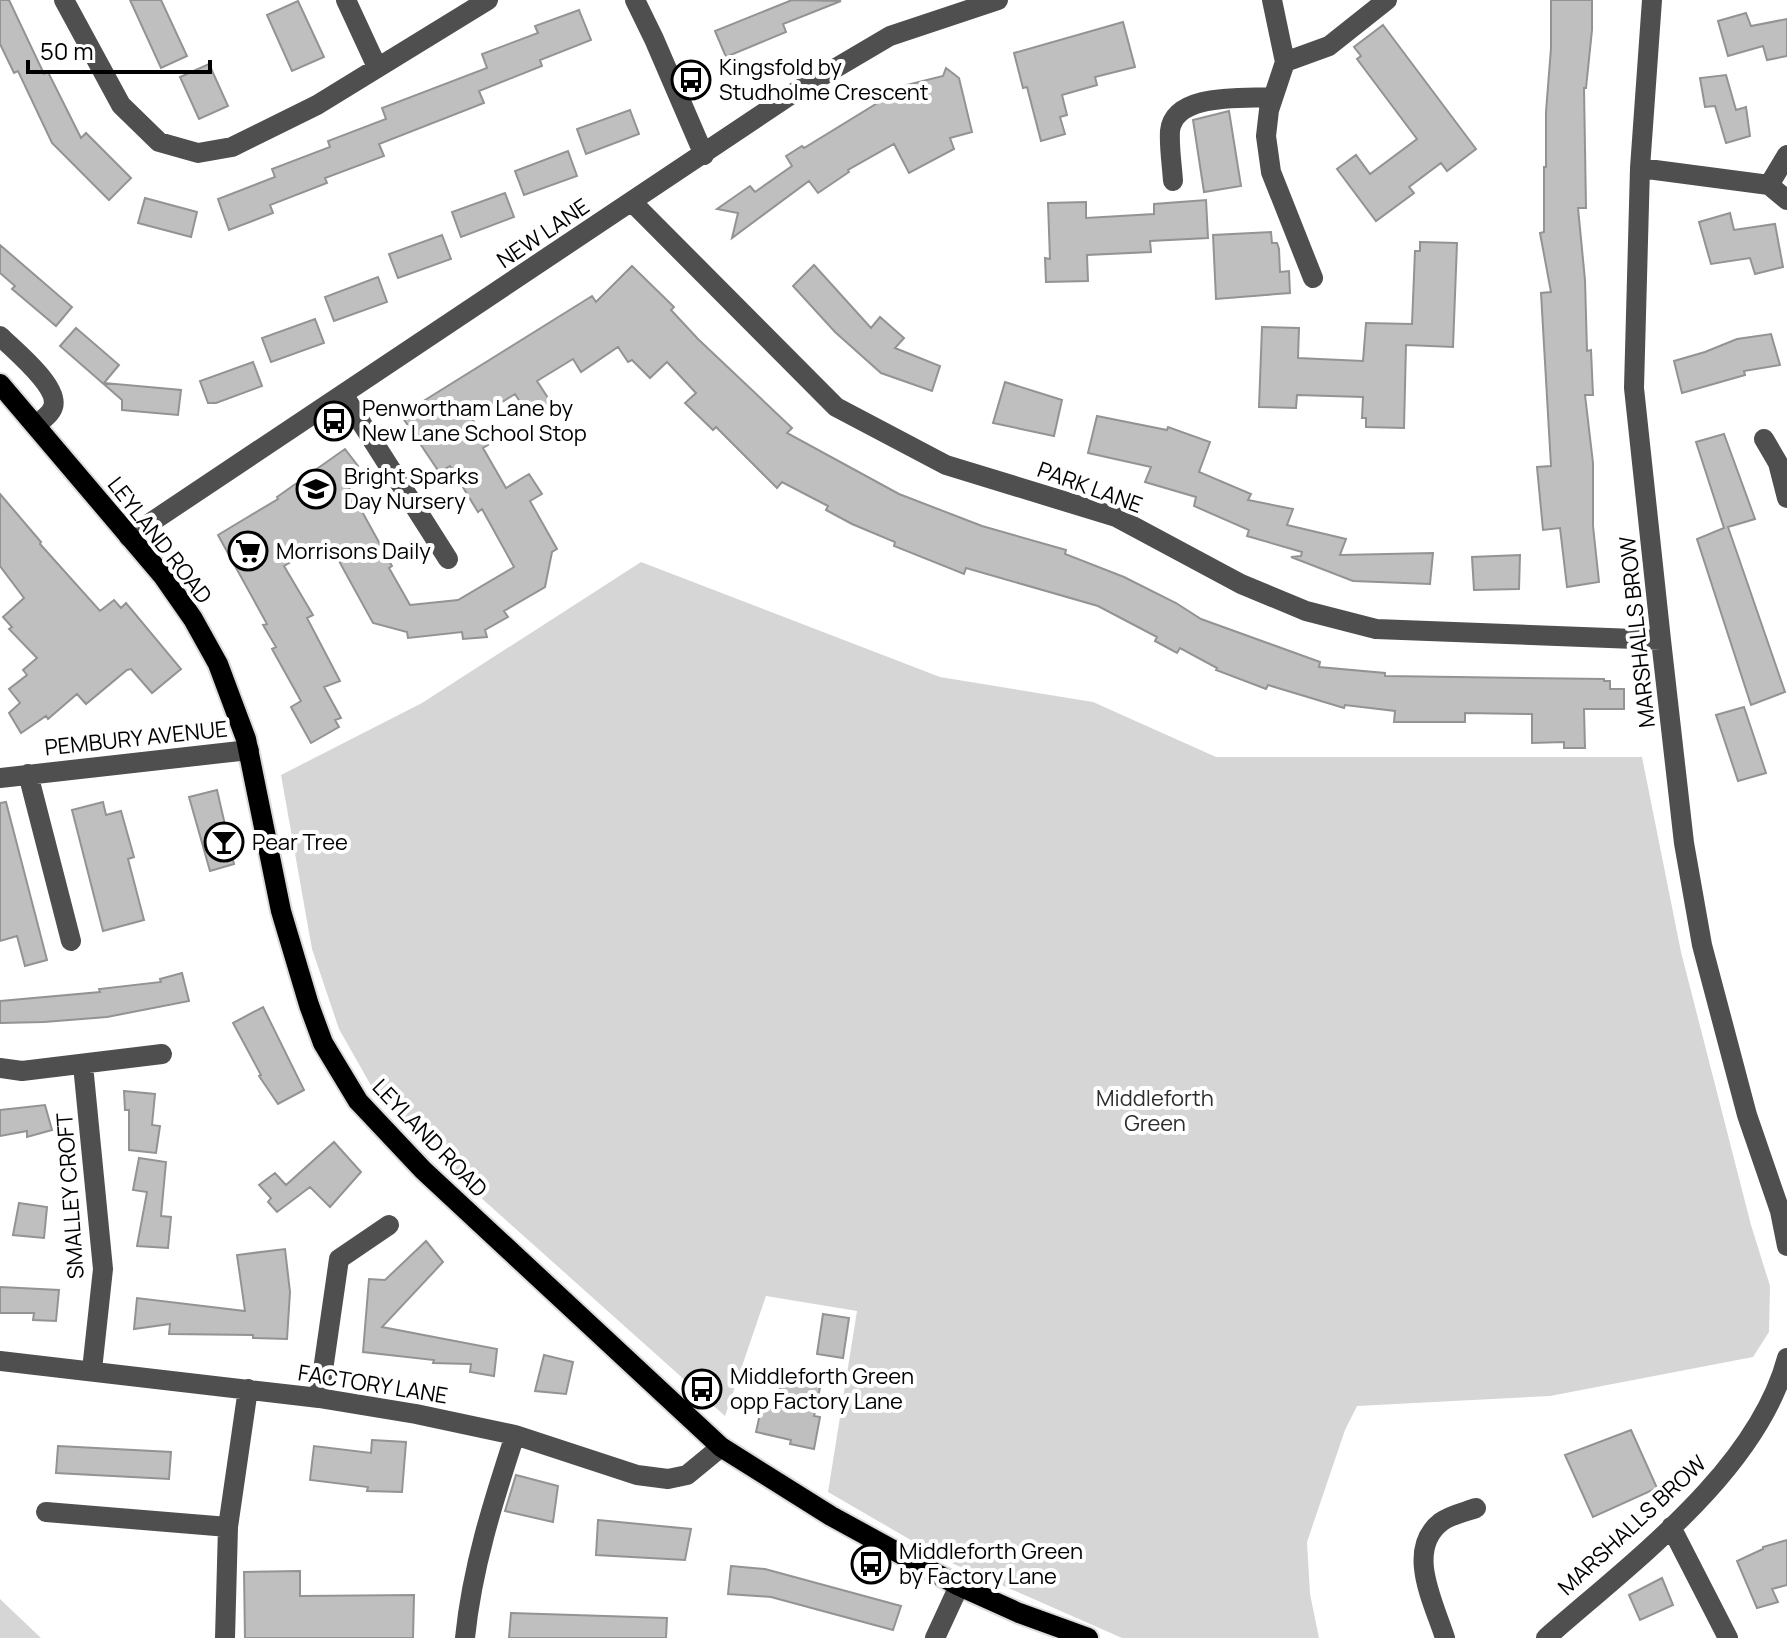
<svg xmlns="http://www.w3.org/2000/svg" width="1787" height="1638" viewBox="0 0 1787 1638" font-family="Manrope,sans-serif">
  <style>
    .green { fill: #d6d6d6 }
    .building { fill: #bfbfbf; stroke: #939393; stroke-width: 2 }
    .lines { fill: none; stroke-linecap: round; stroke-linejoin: round }
    .major-casing { stroke: #dbdbdb; stroke-width: 24 }
    .minor { stroke: #4f4f4f; stroke-width: 20 }
    .major { stroke: #000; stroke-width: 20 }
    .labels { text-anchor: middle; stroke-width: 8; stroke-linejoin: round; paint-order: stroke }
    .poi-label { font-size: 22px; fill: #000; stroke: #fff; text-anchor: start }
    .street-label { font-size: 22px; fill: #000; stroke: #fff }
    .park-label { font-size: 22px; fill: #2d2d2d; stroke: #fff }
  </style>
  <rect width="100%" height="100%" fill="#fff"/>
  <path class="green" d="M641,562L940,677L1093,702L1216,757H1642L1681,952L1751,1225L1770,1286L1769,1332L1753,1357L1550,1396L1357,1406L1345,1430L1307,1542L1310,1594L1319,1638H1122L947,1561L828,1492L857,1311L766,1296L725,1416L460,1179L373,1089L339,1029L312,949L281,775L422,703Z
    M0,1599L41,1638H0Z"/>
  <path class="building" d="M0,0H9L44,74L48,72L81,138L86,133L131,178L109,200L52,143L18,71L14,73L0,44Z
    M130,0H161L187,56L161,68Z
    M792,0L841,1L783,24L786,32L726,57L715,31Z
    M1551,0H1592V30L1586,88H1584L1586,208H1578L1585,280L1587,351L1591,350L1593,395H1585L1593,463V526L1599,582L1567,587L1560,528L1543,530L1537,467L1551,466L1541,293L1551,292L1540,233L1544,232V167H1546V112L1551,48Z
    M298,1L324,57L292,71L267,15Z
    M579,10L591,40L540,60L542,66L479,91L484,103L379,144L384,156L325,178L327,183L270,205L273,213L229,230L218,199L275,177L272,169L330,147L328,141L386,119L382,108L487,68L482,54L538,33L535,26Z
    M1746,13L1751,26L1787,19V56L1767,60L1763,46L1728,56L1718,21Z
    M1123,22L1135,67L1095,77L1097,85L1062,95L1067,115L1060,117L1065,134L1041,141L1027,87L1023,88L1014,53Z
    M1383,25L1476,149L1447,171L1441,163L1409,187L1414,193L1376,221L1337,169L1356,155L1370,174L1417,139L1357,59L1361,56L1354,47Z
    M209,64L228,106L199,119L180,77Z
    M946,68L959,78L972,132L950,138L954,149L909,173L894,144L848,170L849,172L818,193L809,181L732,238L738,213L717,209L750,186L755,192L792,166L786,156L802,146L804,148L907,85L943,76Z
    M1726,75L1736,110L1746,107L1750,136L1726,143L1715,106L1705,107L1700,78Z
    M630,110L639,134L586,154L577,129Z
    M1229,111L1241,186L1204,192L1193,120Z
    M568,151L577,176L524,195L515,171Z
    M505,193L514,217L461,237L452,212Z
    M145,198L197,212L191,237L138,223Z
    M1206,200L1208,238L1150,241L1151,252L1087,255L1088,281L1046,282L1045,258L1050,259L1048,203L1086,202V218L1154,214V204Z
    M1730,213L1734,230L1775,224L1783,267L1755,274L1750,258L1711,264L1699,222Z
    M1271,232L1272,243H1277L1279,249L1280,272L1289,271L1290,293L1216,299L1213,235Z
    M442,235L451,259L398,278L389,254Z
    M1420,242L1457,243L1453,347L1406,345L1404,428L1366,427V418H1362L1363,397L1297,395L1296,408L1259,407L1262,327L1299,328L1298,358L1363,361L1366,323L1412,324L1415,251H1420Z
    M0,245L72,307L56,326L12,289L15,286L0,273Z
    M814,265L871,328L880,317L904,338L895,348L940,366L932,391L881,373L835,332L793,286Z
    M632,266L674,307L671,310L698,339L792,428L787,433L899,494L982,526L1066,550L1065,554L1124,577L1176,603L1201,619L1320,662L1319,667L1385,673V676L1604,679V681H1610V689H1624V709H1584L1585,748H1564V742L1532,743V714L1465,713V722H1394L1395,711L1345,705L1344,708L1268,685L1266,689L1216,670L1217,668L1180,648L1177,653L1155,641L1157,637L1098,606L966,568L964,574L894,546L895,542L852,524L826,510L828,506L782,482L777,488L716,427L713,430L685,403L696,393L667,362L650,378L632,360L628,362L618,347L581,372L573,359L537,381L550,401L529,416L515,394L473,420L488,445L483,448L506,488L529,474L542,494L530,501L557,549L552,552L545,587L504,611L508,617L485,630L487,637L463,639L462,632L408,638L407,632L373,623L328,541L284,566L313,615L307,618L340,681L324,687L341,718L335,720L339,727L311,743L291,707L301,701L272,649L276,647L263,625L267,624L218,535L278,499L277,497L345,449L358,466L345,475L352,483L348,486L392,566L389,568L410,605L458,600L514,567L482,509L478,512L450,466L439,472L401,415L592,296L596,302Z
    M378,277L387,302L334,321L325,297Z
    M315,319L324,343L271,362L262,338Z
    M76,328L119,365L104,383L181,390L178,415L122,410V400L60,346Z
    M1771,334L1780,365L1744,371L1745,375L1682,393L1674,361L1705,352L1737,339Z
    M253,362L262,386L216,403H208L200,381Z
    M1005,382L1062,400L1054,436L993,423Z
    M1097,416L1167,430L1168,427L1210,442L1199,472L1251,494L1248,500L1293,509L1287,525L1346,539L1340,555L1433,553L1430,584L1353,581L1291,557L1301,556L1302,552L1247,536L1249,530L1194,506L1196,497L1145,482L1151,467L1088,453Z
    M1724,434L1755,519L1728,527L1785,692L1751,705L1697,539L1724,528L1696,442Z
    M0,494L41,542L40,544L100,611L114,600L121,608L126,603L181,669L152,693L131,669L127,670L86,704L77,694L48,719L46,716L21,733L9,713L20,703L9,689L27,675L23,670L37,658L9,629L12,627L3,617L24,598L0,566Z
    M1520,555L1519,589L1474,590L1472,557Z
    M1744,707L1766,773L1738,781L1716,715Z
    M217,790L234,864L210,871L189,797Z
    M6,802L47,960L25,966L17,936L0,941V803Z
    M103,802L106,815L121,811L134,857L128,859L144,920L103,931L72,810Z
    M182,973L189,1001L107,1017L44,1022L0,1023V1001L100,992L99,989L161,982L160,979Z
    M263,1007L304,1090L278,1104L259,1076L261,1075L233,1023Z
    M124,1091L155,1094L152,1125L160,1126L156,1153L129,1150V1110H125Z
    M45,1105L52,1130L27,1137V1131L0,1136V1110Z
    M334,1142L361,1172L330,1207L310,1187L277,1212L268,1202L271,1198L259,1185L275,1173L286,1185Z
    M139,1158L166,1162L161,1216L171,1217L168,1248L137,1246L147,1192L133,1190Z
    M19,1203L47,1207L44,1238L13,1235Z
    M426,1241L443,1262L382,1327L497,1349L494,1376L470,1372L471,1364L433,1363L434,1360L363,1352L369,1279L385,1280Z
    M285,1249L290,1292L287,1339L253,1338V1335L169,1334L170,1324L134,1329L137,1298L245,1311L237,1255Z
    M0,1287L59,1290L56,1321L33,1320L34,1313H0Z
    M823,1314L849,1318L843,1358L817,1354Z
    M544,1355L573,1362L566,1394L535,1391Z
    M784,1371L822,1378L814,1416L820,1417L814,1449L790,1444L791,1440L756,1432L762,1405L776,1408Z
    M1631,1430L1657,1488L1593,1517L1565,1455Z
    M372,1440L406,1442L402,1492L367,1491L368,1487L310,1480L314,1446L371,1453Z
    M58,1446L171,1452L169,1479L56,1473Z
    M516,1475L558,1486L553,1522L505,1511Z
    M598,1520L691,1529L685,1560L596,1555Z
    M1787,1540V1585L1772,1589L1778,1602L1757,1608L1737,1561L1763,1549V1547Z
    M731,1566L765,1569L901,1606L893,1630L771,1597L728,1594Z
    M300,1571V1596L414,1595L413,1638H245L244,1572Z
    M1662,1578L1673,1605L1640,1620L1629,1595Z
    M511,1613L667,1618L666,1638H509Z"/>
  <g class="lines">
    <defs>
      <path id="major" d="M0,384L163,576L193,619L218,664L246,739L281,911L309,1005L323,1043L358,1101L423,1170L721,1447L831,1516L959,1586L1019,1613L1088,1638"/>
    </defs>
    <use href="#major" class="major-casing"/>
    <path class="minor" d="M64,0L121,105L159,142L198,153L232,147L317,105L488,0
      M346,0L377,67
      M635,0L654,39L704,155
      M1272,0L1285,62L1269,110L1266,136L1271,172L1313,278
      M1652,0L1640,168L1634,388L1661,640L1684,843L1702,945L1747,1115L1780,1211L1787,1246
      M1285,62L1329,46L1387,0
      M1640,168L1769,185L1787,200
      M1173,181C1172,165 1169,147 1170,131C1174,92 1245,99 1273,97
      M1769,185L1787,155
      M632,202L836,407L946,465L1116,517L1241,584L1306,611L1376,629L1661,640
      M0,336C14,350 60,387 53,407C51,414 42,420 36,425
      M343,394L448,559
      M1764,439L1778,463L1787,498
      M129,537L795,92L890,36L998,0
      M28,774L71,941
      M0,778L249,750
      M83,1065L103,1269L92,1370
      M0,1068L22,1071L162,1054
      M0,1361L319,1398L416,1414L515,1435L637,1475L668,1479L687,1475L721,1447
      M319,1398L339,1259L389,1225
      M46,1512L228,1527
      M1671,1527L1728,1638
      M225,1638L228,1527L248,1389
      M465,1638C472,1568 493,1502 515,1435
      M935,1638L959,1586
      M1445,1638C1434,1603 1405,1550 1441,1522C1450,1515 1465,1512 1476,1508
      M1546,1638C1631,1563 1757,1471 1787,1358"/>
    <use href="#major" class="major"/>
  </g>
  <defs>
    <symbol id="bus-ring" viewBox="-11 -11 22 22"><circle r="9.5" fill="#fff" stroke="#000" stroke-width="1.5"/><path d="M-5-6H5V4H4V6H2V4H-2V6H-4V4H-5ZM-3.5-4V0h7V-4ZM-3.5 1.2v1.5H-2V1.2ZM2 1.2v1.5H3.5V1.2Z" fill="#000"/></symbol>
    <symbol id="school-ring" viewBox="-11 -11 22 22"><circle r="9.5" fill="#fff" stroke="#000" stroke-width="1.5"/><path d="M0-5L7-2L0 1L-7-2ZM-4 1L0 2.5L4 1V4Q0 6-4 4Z" fill="#000"/></symbol>
    <symbol id="supermarket-ring" viewBox="-11 -11 22 22"><circle r="9.5" fill="#fff" stroke="#000" stroke-width="1.5"/><path d="M-6-5.5h2.5l.6 2H6L4.5 2H-2.5L-4.4-4H-6ZM-1.5 3.2a1.3 1.3 0 1 0 .1 0ZM3 3.2a1.3 1.3 0 1 0 .1 0Z" fill="#000"/></symbol>
    <symbol id="bar-ring" viewBox="-11 -11 22 22"><circle r="9.5" fill="#fff" stroke="#000" stroke-width="1.5"/><path d="M-6-5H6L.8 .8V4.5H3.5V6h-7V4.5H-.8V.8Z" fill="#000"/></symbol>
  </defs>
  <g fill-rule="evenodd">
    <use href="#bus-ring" x="669" y="58" width="44" height="44"/>
    <use href="#bus-ring" x="312" y="399" width="44" height="44"/>
    <use href="#school-ring" x="294" y="467" width="44" height="44"/>
    <use href="#supermarket-ring" x="226" y="529" width="44" height="44"/>
    <use href="#bar-ring" x="202" y="820" width="44" height="44"/>
    <use href="#bus-ring" x="680" y="1367" width="44" height="44"/>
    <use href="#bus-ring" x="849" y="1542" width="44" height="44"/>
  </g>
  <g class="labels">
    <g class="poi-label">
      <text x="719" y="75">Kingsfold by<tspan x="719" dy="25">Studholme Crescent</tspan></text>
      <text x="362" y="416">Penwortham Lane by<tspan x="362" dy="25">New Lane School Stop</tspan></text>
      <text x="344" y="484">Bright Sparks<tspan x="344" dy="25">Day Nursery</tspan></text>
      <text x="276" y="559">Morrisons Daily</text>
      <text x="252" y="850">Pear Tree</text>
      <text x="730" y="1384">Middleforth Green<tspan x="730" dy="25">opp Factory Lane</tspan></text>
      <text x="899" y="1559">Middleforth Green<tspan x="899" dy="25">by Factory Lane</tspan></text>
    </g>
    <g class="street-label">
      <text transform="translate(543 233) rotate(-34)" y="8">NEW LANE</text>
      <text transform="translate(1090 487) rotate(20)" y="8">PARK LANE</text>
      <text transform="translate(160 540) rotate(52)" y="8">LEYLAND ROAD</text>
      <text transform="translate(1637 632) rotate(-96)" y="8">MARSHALLS BROW</text>
      <text transform="translate(136 738) rotate(-6)" y="8">PEMBURY AVENUE</text>
      <text transform="translate(430 1138) rotate(46)" y="8">LEYLAND ROAD</text>
      <text transform="translate(70 1196) rotate(-94)" y="8">SMALLEY CROFT</text>
      <text transform="translate(373 1384) rotate(9)" y="8">FACTORY LANE</text>
      <text transform="translate(1632 1525) rotate(-43)" y="8">MARSHALLS BROW</text>
    </g>
    <g class="park-label">
      <text x="1155" y="1106">Middleforth<tspan x="1155" dy="25">Green</tspan></text>
    </g>
  </g>
  <path d="M28 60v12h182v-12" fill="none" stroke="#000000" stroke-width="4"/>
  <text x="40" y="60" font-size="24" fill="#000000" stroke="#ffffff" stroke-width="6" paint-order="stroke">50 m</text>
</svg>
